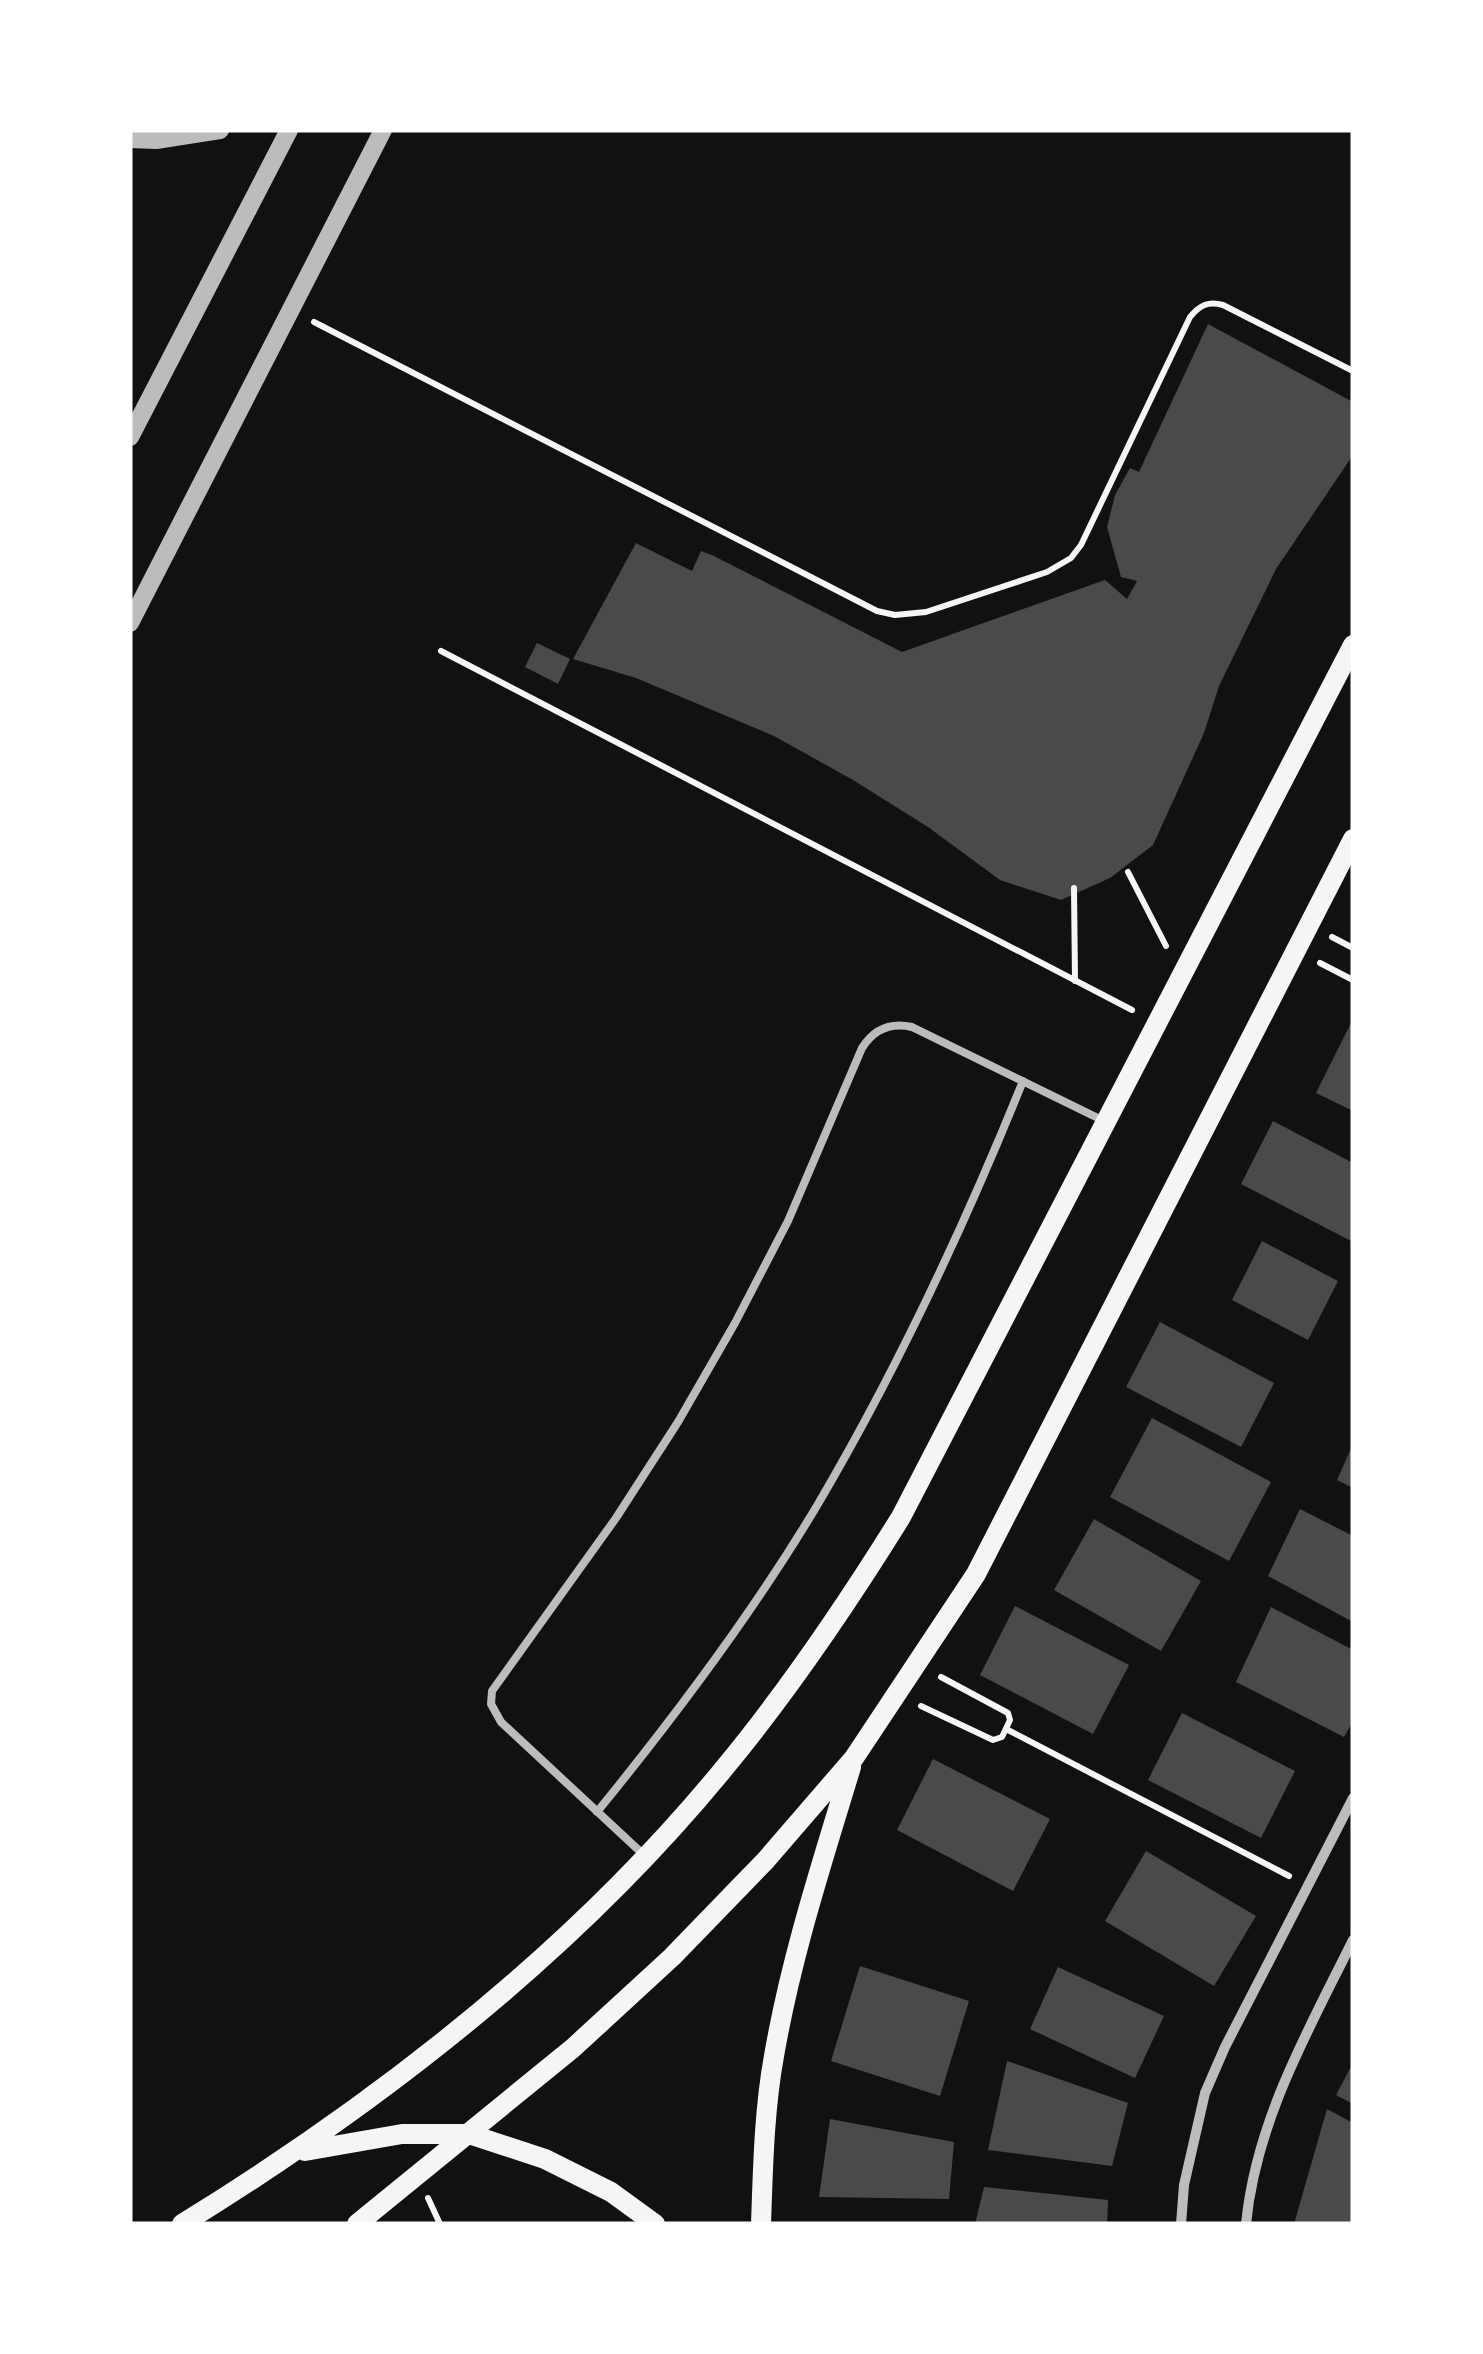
<svg xmlns="http://www.w3.org/2000/svg" width="1483" height="2354" viewBox="0 0 1483 2354" font-family="Arial,sans-serif">
  <style>
    .building { fill: #4a4a4a }
    .lines { fill: none; stroke-linecap: round; stroke-linejoin: round }
    .path { stroke: #f5f5f5; stroke-width: 6 }
    .service { stroke: #bcbcbc; stroke-width: 8 }
    .minor { stroke: #bcbcbc; stroke-width: 10 }
    .tertiary { stroke: #bcbcbc; stroke-width: 18 }
    .secondary { stroke: #f5f5f5; stroke-width: 20 }
  </style>
  <rect width="100%" height="100%" fill="#111"/>
  <path class="building" d="M1208,324L1353,402V455L1276,569L1219,686L1204,733L1153,845L1110,878L1061,900L1000,880L928,827L853,780L774,736L636,678L573,659L636,543L692,571L701,551L712,555L902,652L1105,580L1127,599L1137,581L1121,577L1107,527L1115,495L1130,468L1139,472Z
    M537,643L570,659L558,684L525,667Z
    M1353,1019V1111L1316,1093Z
    M1273,1121L1353,1163V1242L1241,1184Z
    M1262,1241L1338,1281L1308,1340L1232,1300Z
    M1160,1322L1274,1383L1241,1447L1126,1387Z
    M1152,1418L1271,1482L1229,1561L1110,1497Z
    M1353,1444V1488L1337,1480Z
    M1300,1509L1353,1536V1622L1268,1576Z
    M1094,1519L1201,1581L1161,1651L1054,1590Z
    M1015,1606L1129,1665L1093,1734L980,1675Z
    M1271,1607L1353,1650V1721L1344,1737L1236,1682Z
    M1182,1713L1295,1771L1261,1838L1148,1780Z
    M933,1759L1050,1819L1013,1891L897,1830Z
    M1146,1851L1256,1916L1214,1986L1105,1921Z
    M860,1966L969,2001L940,2096L831,2061Z
    M1058,1967L1164,2016L1135,2078L1030,2029Z
    M1007,2061L1128,2103L1112,2166L988,2150Z
    M1353,2063V2104L1336,2095Z
    M1327,2109L1353,2123V2224H1294Z
    M830,2119L954,2142L949,2199L819,2197Z
    M984,2187L1108,2200L1107,2224H975Z"/>
  <g class="lines">
    <path class="path" d="M314,322L877,611L895,615L926,612L1047,572L1071,558L1081,545L1190,317C1200,305 1208,301 1223,305L1353,371
      M441,651L1132,1010
      M1128,872L1166,946
      M1074,888L1075,981
      M1332,937L1353,948
      M1320,963L1353,980
      M921,1706L993,1740L1002,1737L1010,1720L1008,1713L941,1677
      M1006,1729L1289,1876
      M428,2198L440,2224"/>
    <path class="service" d="M597,1812C677,1714 753,1613 818,1504C898,1368 964,1227 1023,1081
      M645,1856L501,1722L491,1704L492,1691L616,1518L678,1422L735,1323L788,1221L862,1048C874,1029 890,1022 912,1027L1102,1120"/>
    <path class="minor" d="M1181,2224L1184,2185L1205,2093L1225,2047L1353,1798
      M1246,2224C1256,2121 1308,2031 1353,1940"/>
    <path class="tertiary" d="M130,139L156,140L220,130
      M130,437L289,130
      M130,623L383,130"/>
    <path class="secondary" d="M305,2151L402,2134H469L545,2159L611,2192L655,2224
      M182,2224C383,2100 576,1950 726,1766C791,1687 847,1604 901,1517L1353,645
      M357,2224L573,2048L672,1957L766,1860L854,1758L976,1574L1353,839
      M761,2224C763,2168 764,2111 774,2056C791,1957 822,1863 851,1767"/>
  </g>
  <rect width="1483" height="2354" fill="none" stroke="#ffffff" stroke-width="265"/>
</svg>
